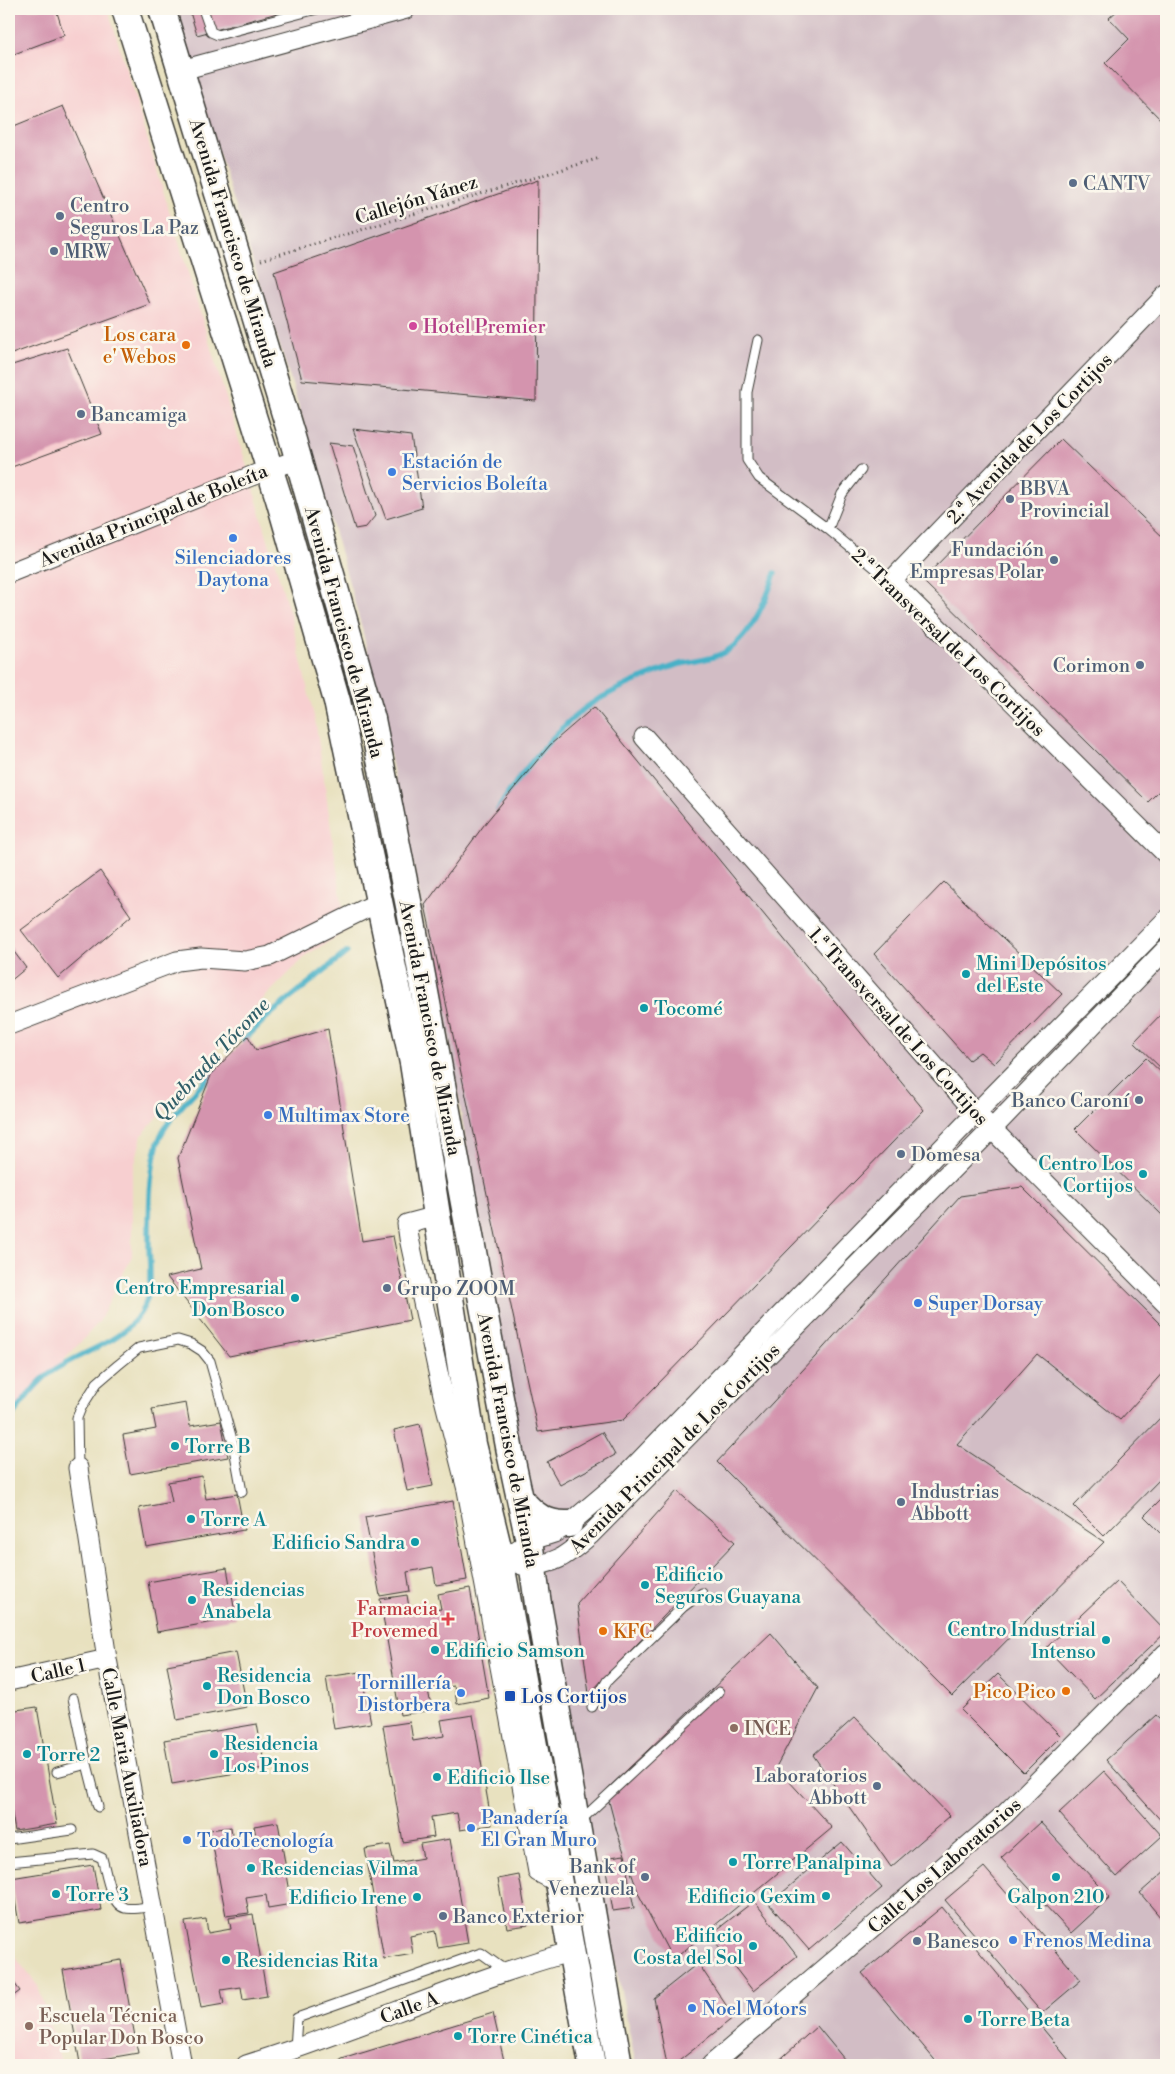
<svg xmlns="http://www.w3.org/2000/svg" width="1175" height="2074" viewBox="0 0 1175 2074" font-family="'Libre Bodoni',serif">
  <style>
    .built { fill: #f7cfd0 }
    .industrial { fill: #d2bdc5 }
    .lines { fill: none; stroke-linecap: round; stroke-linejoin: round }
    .stream { stroke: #48b1c7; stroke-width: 5.5 }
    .building { fill: #d494ae }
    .lane-casing { stroke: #3b3a34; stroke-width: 11 }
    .street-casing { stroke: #3b3a34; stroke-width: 21 }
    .secondary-casing { stroke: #3b3a34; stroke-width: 29 }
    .path { stroke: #3b3a34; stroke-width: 3; stroke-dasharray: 1 4; stroke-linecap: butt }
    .lane { stroke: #fff; stroke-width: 9 }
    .street { stroke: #fff; stroke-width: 19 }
    .secondary { stroke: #fff; stroke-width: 26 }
    .service-dot { fill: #5c6f8a; stroke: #fbf7ec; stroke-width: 2 }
    .hotel-dot { fill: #d1479c; stroke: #fbf7ec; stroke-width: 2 }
    .food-dot { fill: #e8710a; stroke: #fbf7ec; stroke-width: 2 }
    .shop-dot { fill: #3f7fe0; stroke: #fbf7ec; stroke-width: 2 }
    .culture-dot { fill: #0f9aa8; stroke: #fbf7ec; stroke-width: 2 }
    .health-dot { fill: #e0444e; stroke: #fbf7ec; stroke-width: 2 }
    .transit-dot { fill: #1a4fb4; stroke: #fbf7ec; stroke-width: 2 }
    .education-dot { fill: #8d6e63; stroke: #fbf7ec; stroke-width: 2 }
    .labels { text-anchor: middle; stroke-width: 5; stroke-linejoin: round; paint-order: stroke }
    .service-label { font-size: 19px; fill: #4e5e75; stroke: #fbf7ec; text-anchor: start }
    .street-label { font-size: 19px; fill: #1c1c1c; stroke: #fbf7ec }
    .hotel-label { font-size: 19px; fill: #b23c85; stroke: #fbf7ec; text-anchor: start }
    .food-label { font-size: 19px; fill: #c56008; stroke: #fbf7ec; text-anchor: end }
    .shop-label { font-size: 19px; fill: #366cbe; stroke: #fbf7ec; text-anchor: start }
    .culture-label { font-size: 19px; fill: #0d838f; stroke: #fbf7ec; text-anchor: start }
    .health-label { font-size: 19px; fill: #be3a42; stroke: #fbf7ec; text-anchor: end }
    .transit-label { font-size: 19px; fill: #164399; stroke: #fbf7ec; text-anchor: start }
    .education-label { font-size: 19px; fill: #785e54; stroke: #fbf7ec; text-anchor: start }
    .water-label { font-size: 20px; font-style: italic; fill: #305f69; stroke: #fbf7ec }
  </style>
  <rect width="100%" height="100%" fill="#fbf7ec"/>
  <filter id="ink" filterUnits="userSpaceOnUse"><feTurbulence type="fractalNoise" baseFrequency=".02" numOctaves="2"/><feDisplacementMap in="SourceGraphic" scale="10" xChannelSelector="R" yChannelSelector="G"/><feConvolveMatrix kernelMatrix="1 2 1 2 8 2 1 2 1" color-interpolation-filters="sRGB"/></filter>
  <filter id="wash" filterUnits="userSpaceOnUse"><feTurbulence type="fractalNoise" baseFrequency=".0096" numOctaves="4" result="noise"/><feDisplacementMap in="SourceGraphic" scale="20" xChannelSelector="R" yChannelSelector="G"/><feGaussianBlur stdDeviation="1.12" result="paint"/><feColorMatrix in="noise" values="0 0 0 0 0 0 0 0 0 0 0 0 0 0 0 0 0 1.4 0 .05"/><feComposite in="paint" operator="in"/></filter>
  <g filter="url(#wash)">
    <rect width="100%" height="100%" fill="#e8e1bf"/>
    <path class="built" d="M9,9H108L244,457L291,618L316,725L346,931L308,954L245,1017L142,1135L132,1175V1256L99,1322L9,1420Z
      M9,1949L38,1986L62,2065H9Z"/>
    <path class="industrial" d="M173,9H1166V2065H636L573,1754L499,1349L447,1025L390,755L362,628L297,400Z"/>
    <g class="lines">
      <path class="stream" d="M498,810C518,775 562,721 597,700C622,686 650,674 677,665C692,661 712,660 725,652C751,637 767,599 775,573
        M244,1040L267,1017L347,952
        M9,1420C22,1403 34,1385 51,1372C82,1350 129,1342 145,1304C153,1286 149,1262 149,1243C149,1214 149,1156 163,1131C177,1108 198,1090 215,1070"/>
    </g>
    <g id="blocks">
      <path class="building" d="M9,9H56L64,35L9,56Z
        M189,9H292L197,35Z
        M1119,9H1166V125L1105,63L1129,39L1109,18Z
        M63,106L150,304L9,355V128Z
        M538,180L536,401L302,380L274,272Z
        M67,348L102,434L9,468V366Z
        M353,429L411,436L422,508L386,519Z
        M1061,439L1166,540V784L1148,802L922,580Z
        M329,443L353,446L375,516L366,527L355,529Z
        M594,707L924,1110L623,1420L538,1432L425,905L487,821L550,745Z
        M100,871L131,916L58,978L21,930Z
        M944,882L1062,994L994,1064L980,1052L969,1060L874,954Z
        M9,945L26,968L9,982Z
        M1166,1009V1073L1134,1042Z
        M328,1029L362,1241L393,1236L410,1320L229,1356L167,1277L201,1269L178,1158L212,1073L248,1036L256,1050Z
        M1146,1058L1166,1077V1219L1075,1129Z
        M1022,1187L1166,1330V1369L1120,1420L1037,1354L957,1444L1104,1542L952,1696L717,1462L815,1357L960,1196Z
        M186,1403L190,1426L221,1421L228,1457L130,1474L123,1435L156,1429L152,1409Z
        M1166,1412V1473L1104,1536L1074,1506Z
        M420,1424L433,1486L407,1491L394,1430Z
        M602,1432L615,1455L560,1485L547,1462Z
        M202,1476L206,1499L237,1494L244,1530L146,1547L139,1508L172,1502L168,1482Z
        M677,1491L735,1542L589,1694L577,1603Z
        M1166,1494V1538L1144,1516Z
        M453,1501L467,1580L436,1585L433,1567L407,1572L410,1591L380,1596L365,1517Z
        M227,1568L236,1618L157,1632L148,1582Z
        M1117,1581L1166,1632L1095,1699L1046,1648Z
        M470,1588L489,1698L457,1704L454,1686L428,1690L432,1710L400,1715L380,1599L407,1595L410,1614L441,1609L438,1594Z
        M771,1633L818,1688L776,1767L832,1828L673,1960L639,1895L617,1832L606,1790Z
        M236,1652L247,1707L177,1720L167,1665Z
        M361,1672L371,1723L334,1729L326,1677Z
        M998,1674L1061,1736L1024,1773L961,1710Z
        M37,1707L57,1824L15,1831L9,1797V1711Z
        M473,1715L492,1825L460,1830L457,1813L431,1817L434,1837L403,1842L383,1726L410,1722L413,1741L444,1736L441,1720Z
        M1156,1715L1166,1726V1826L1106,1760Z
        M855,1717L950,1816L891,1867L813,1755Z
        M257,1724L265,1768L172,1784L164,1740Z
        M1104,1771L1162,1836L1117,1877L1059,1813Z
        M278,1822L292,1904L268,1908L266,1895L246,1898L249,1913L226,1916L210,1830L231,1827L233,1841L256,1837L254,1826Z
        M1040,1822L1110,1897L1071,1933L1001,1858Z
        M450,1839L468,1943L438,1948L435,1931L410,1936L413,1954L384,1959L365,1849L390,1845L394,1863L423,1858L420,1844Z
        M842,1842L882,1888L809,1950L769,1904Z
        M624,1855L634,1908L613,1911L604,1858Z
        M93,1865L101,1910L19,1923L11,1878Z
        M984,1867L1081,1980L1042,2013L945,1900Z
        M1166,1870V1924L1140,1893Z
        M519,1875L528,1925L507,1928L498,1879Z
        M754,1901L797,1956L753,1991L710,1935Z
        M942,1907L1073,2065H939L862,1973Z
        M253,1914L267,1996L243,2000L241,1987L221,1990L224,2004L201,2008L185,1922L206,1919L208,1933L231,1929L229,1918Z
        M121,1960L138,2053L80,2063L63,1970Z
        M698,1963L734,2017L674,2065H667L654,1998Z
        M9,1976L20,1991L9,1999Z
        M493,2013L505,2065H334L342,2059Z
        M817,2026L849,2065H774Z"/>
    </g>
  </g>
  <g filter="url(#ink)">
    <use href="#blocks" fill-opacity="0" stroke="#3b3a34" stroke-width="1"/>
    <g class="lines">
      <defs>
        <path id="lane" d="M203,9L211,32L218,35L317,9
          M758,340L747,392V460L759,478L828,529L891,581
          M828,529L842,494L861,470
          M78,1468L77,1418L81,1408L97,1383L118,1365L139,1348L178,1340L191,1344L202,1351L210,1361L233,1443L242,1492
          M73,1698L87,1764
          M592,1707L607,1681L683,1607L702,1593
          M57,1772L87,1764L98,1807
          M580,1821L719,1692
          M9,1839L72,1830
          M9,1862L93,1854L102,1858C106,1871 110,1905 125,1908C133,1910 145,1907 153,1906
          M295,2049L297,2018L481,1953L506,1971"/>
        <path id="street" d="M182,70L406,9
          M1166,295L891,581L1166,854
          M9,573L269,469L298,460
          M644,737L976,1113L1166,1304
          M9,1025L177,961L201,958L245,961L270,956L379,902
          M437,1216L407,1224L409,1238L443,1395L467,1490L509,1715L531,1735
          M78,1468L107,1659L182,2065
          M500,1563L529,1541L554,1533L569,1524L620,1481L976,1113L1166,920
          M522,1565C554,1567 567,1555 590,1535L992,1129L1166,949
          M9,1681L107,1659
          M509,1715L538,1872L557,1882
          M246,2065C356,2031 461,1982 573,1951
          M711,2065L1005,1814L1166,1653"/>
        <path id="secondary" d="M125,9L279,499L337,701L413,1063L473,1444L498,1547L592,2065
          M162,9L292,437L372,719L410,911L510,1452L529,1541L538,1604L619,2065
          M521,1500C534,1516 547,1525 569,1524"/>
      </defs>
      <use href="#lane" class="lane-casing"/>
      <use href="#street" class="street-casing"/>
      <use href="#secondary" class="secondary-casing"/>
      <path class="path" d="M261,260L600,158"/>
      <use href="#lane" class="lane"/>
      <use href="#street" class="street"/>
      <use href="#secondary" class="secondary"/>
    </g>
  </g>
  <g class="service-dot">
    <circle cx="1073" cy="183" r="5"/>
    <circle cx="60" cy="216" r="5"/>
    <circle cx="54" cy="251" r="5"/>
    <circle cx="81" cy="414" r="5"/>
    <circle cx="1010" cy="499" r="5"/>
    <circle cx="1054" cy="560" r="5"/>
    <circle cx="1140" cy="665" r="5"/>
    <circle cx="1139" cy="1100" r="5"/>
    <circle cx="901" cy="1154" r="5"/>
    <circle cx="387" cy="1288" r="5"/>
    <circle cx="901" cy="1502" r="5"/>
    <circle cx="877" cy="1786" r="5"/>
    <circle cx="645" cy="1877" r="5"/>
    <circle cx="443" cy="1916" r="5"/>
    <circle cx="917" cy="1941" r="5"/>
  </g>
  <circle class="hotel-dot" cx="413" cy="326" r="5"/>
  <g class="food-dot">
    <circle cx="186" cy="345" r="5"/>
    <circle cx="603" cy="1631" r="5"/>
    <circle cx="1066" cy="1691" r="5"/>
  </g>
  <g class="shop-dot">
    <circle cx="392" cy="472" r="5"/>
    <circle cx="233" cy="538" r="5"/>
    <circle cx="268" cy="1115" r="5"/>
    <circle cx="918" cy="1303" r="5"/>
    <circle cx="461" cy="1693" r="5"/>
    <circle cx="471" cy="1828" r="5"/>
    <circle cx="187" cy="1840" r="5"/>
    <circle cx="1013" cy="1940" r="5"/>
    <circle cx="692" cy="2008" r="5"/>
  </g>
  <g class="culture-dot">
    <circle cx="966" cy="974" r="5"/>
    <circle cx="644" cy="1008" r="5"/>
    <circle cx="1143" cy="1174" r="5"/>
    <circle cx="295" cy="1298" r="5"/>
    <circle cx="175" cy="1446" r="5"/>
    <circle cx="191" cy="1519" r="5"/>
    <circle cx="415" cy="1542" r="5"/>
    <circle cx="645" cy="1585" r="5"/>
    <circle cx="192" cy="1600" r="5"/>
    <circle cx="1106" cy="1640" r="5"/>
    <circle cx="435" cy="1650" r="5"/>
    <circle cx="207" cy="1686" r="5"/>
    <circle cx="27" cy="1754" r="5"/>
    <circle cx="214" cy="1754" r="5"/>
    <circle cx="437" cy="1777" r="5"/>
    <circle cx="733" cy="1862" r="5"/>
    <circle cx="251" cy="1868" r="5"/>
    <circle cx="1056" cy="1877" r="5"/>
    <circle cx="56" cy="1894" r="5"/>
    <circle cx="826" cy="1896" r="5"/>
    <circle cx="417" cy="1897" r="5"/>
    <circle cx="753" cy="1946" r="5"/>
    <circle cx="226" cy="1960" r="5"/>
    <circle cx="968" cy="2019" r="5"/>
    <circle cx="458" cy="2036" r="5"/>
  </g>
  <path class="health-dot" d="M445.5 1611.5h5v5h5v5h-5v5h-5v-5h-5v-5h5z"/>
  <rect class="transit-dot" x="504" y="1690" width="12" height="12" rx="2.5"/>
  <g class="education-dot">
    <circle cx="734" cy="1728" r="5"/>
    <circle cx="29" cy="2026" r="5"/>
  </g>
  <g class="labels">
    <g class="service-label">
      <text x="1083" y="190">CANTV</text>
      <text x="70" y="212">Centro<tspan x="70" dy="22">Seguros La Paz</tspan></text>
      <text x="64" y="258">MRW</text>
      <text x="91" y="421">Bancamiga</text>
      <text x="1020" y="495">BBVA<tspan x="1020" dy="22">Provincial</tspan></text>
      <text x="1044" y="556" text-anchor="end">Fundación<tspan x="1044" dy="22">Empresas Polar</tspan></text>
      <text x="1130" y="672" text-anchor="end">Corimon</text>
      <text x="1129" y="1107" text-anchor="end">Banco Caroní</text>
      <text x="911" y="1161">Domesa</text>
      <text x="397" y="1295">Grupo ZOOM</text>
      <text x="911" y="1498">Industrias<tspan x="911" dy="22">Abbott</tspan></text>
      <text x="867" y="1782" text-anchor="end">Laboratorios<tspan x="867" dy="22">Abbott</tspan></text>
      <text x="635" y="1873" text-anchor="end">Bank of<tspan x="635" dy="22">Venezuela</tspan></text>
      <text x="453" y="1923">Banco Exterior</text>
      <text x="927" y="1948">Banesco</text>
    </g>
    <g class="street-label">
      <text transform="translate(416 199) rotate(-17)" y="7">Callejón Yánez</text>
      <text transform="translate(234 243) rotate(73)" y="7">Avenida Francisco de Miranda</text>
      <text transform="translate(1029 438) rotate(-46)" y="7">2.ª Avenida de Los Cortijos</text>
      <text transform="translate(153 515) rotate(-22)" y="7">Avenida Principal de Boleíta</text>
      <text transform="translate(345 632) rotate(75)" y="7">Avenida Francisco de Miranda</text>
      <text transform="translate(949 642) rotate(44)" y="7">2.ª Transversal de Los Cortijos</text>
      <text transform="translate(899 1026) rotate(48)" y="7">1.ª Transversal de Los Cortijos</text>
      <text transform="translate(431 1028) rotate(79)" y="7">Avenida Francisco de Miranda</text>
      <text transform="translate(509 1440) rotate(79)" y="7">Avenida Francisco de Miranda</text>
      <text transform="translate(674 1448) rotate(-45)" y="7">Avenida Principal de Los Cortijos</text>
      <text transform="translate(58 1670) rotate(-13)" y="7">Calle 1</text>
      <text transform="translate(128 1767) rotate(79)" y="7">Calle Maria Auxiliadora</text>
      <text transform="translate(944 1865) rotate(-41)" y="7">Calle Los Laboratorios</text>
      <text transform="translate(409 2007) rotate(-20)" y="7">Calle A</text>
    </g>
    <g class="hotel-label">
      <text x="423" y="333">Hotel Premier</text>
    </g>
    <g class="food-label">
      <text x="176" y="341">Los cara<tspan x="176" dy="22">e' Webos</tspan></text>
      <text x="613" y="1638" text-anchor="start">KFC</text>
      <text x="1056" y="1698">Pico Pico</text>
    </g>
    <g class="shop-label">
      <text x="402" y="468">Estación de<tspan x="402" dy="22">Servicios Boleíta</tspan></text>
      <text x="233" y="564" text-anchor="middle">Silenciadores<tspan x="233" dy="22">Daytona</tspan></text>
      <text x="278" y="1122">Multimax Store</text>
      <text x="928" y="1310">Super Dorsay</text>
      <text x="451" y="1689" text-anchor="end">Tornillería<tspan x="451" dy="22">Distorbera</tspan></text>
      <text x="481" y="1824">Panadería<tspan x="481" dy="22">El Gran Muro</tspan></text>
      <text x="197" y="1847">TodoTecnología</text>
      <text x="1023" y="1947">Frenos Medina</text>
      <text x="702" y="2015">Noel Motors</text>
    </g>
    <g class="culture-label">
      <text x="976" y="970">Mini Depósitos<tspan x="976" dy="22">del Este</tspan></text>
      <text x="654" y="1015">Tocomé</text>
      <text x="1133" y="1170" text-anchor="end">Centro Los<tspan x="1133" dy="22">Cortijos</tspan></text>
      <text x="285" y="1294" text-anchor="end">Centro Empresarial<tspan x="285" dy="22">Don Bosco</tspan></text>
      <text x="185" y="1453">Torre B</text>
      <text x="201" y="1526">Torre A</text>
      <text x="405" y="1549" text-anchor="end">Edificio Sandra</text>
      <text x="655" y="1581">Edificio<tspan x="655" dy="22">Seguros Guayana</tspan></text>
      <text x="202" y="1596">Residencias<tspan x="202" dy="22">Anabela</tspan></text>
      <text x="1096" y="1636" text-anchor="end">Centro Industrial<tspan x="1096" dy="22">Intenso</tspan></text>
      <text x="445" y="1657">Edificio Samson</text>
      <text x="217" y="1682">Residencia<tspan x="217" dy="22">Don Bosco</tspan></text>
      <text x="224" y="1750">Residencia<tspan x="224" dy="22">Los Pinos</tspan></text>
      <text x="37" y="1761">Torre 2</text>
      <text x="447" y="1784">Edificio Ilse</text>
      <text x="743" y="1869">Torre Panalpina</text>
      <text x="261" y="1875">Residencias Vilma</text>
      <text x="66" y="1901">Torre 3</text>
      <text x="816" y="1903" text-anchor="end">Edificio Gexim</text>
      <text x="1056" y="1903" text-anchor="middle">Galpon 210</text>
      <text x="407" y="1904" text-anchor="end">Edificio Irene</text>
      <text x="743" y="1942" text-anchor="end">Edificio<tspan x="743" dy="22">Costa del Sol</tspan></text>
      <text x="236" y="1967">Residencias Rita</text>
      <text x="978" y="2026">Torre Beta</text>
      <text x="468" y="2043">Torre Cinética</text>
    </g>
    <g class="health-label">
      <text x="438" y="1615">Farmacia<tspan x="438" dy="22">Provemed</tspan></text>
    </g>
    <g class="transit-label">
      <text x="521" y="1703">Los Cortijos</text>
    </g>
    <g class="education-label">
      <text x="744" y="1735">INCE</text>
      <text x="39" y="2022">Escuela Técnica<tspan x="39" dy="22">Popular Don Bosco</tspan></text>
    </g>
    <g class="water-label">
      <text transform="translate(211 1059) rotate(-47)" y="7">Quebrada Tócome</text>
    </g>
  </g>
  <rect width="1175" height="2074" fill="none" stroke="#fbf7ec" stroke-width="30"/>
</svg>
